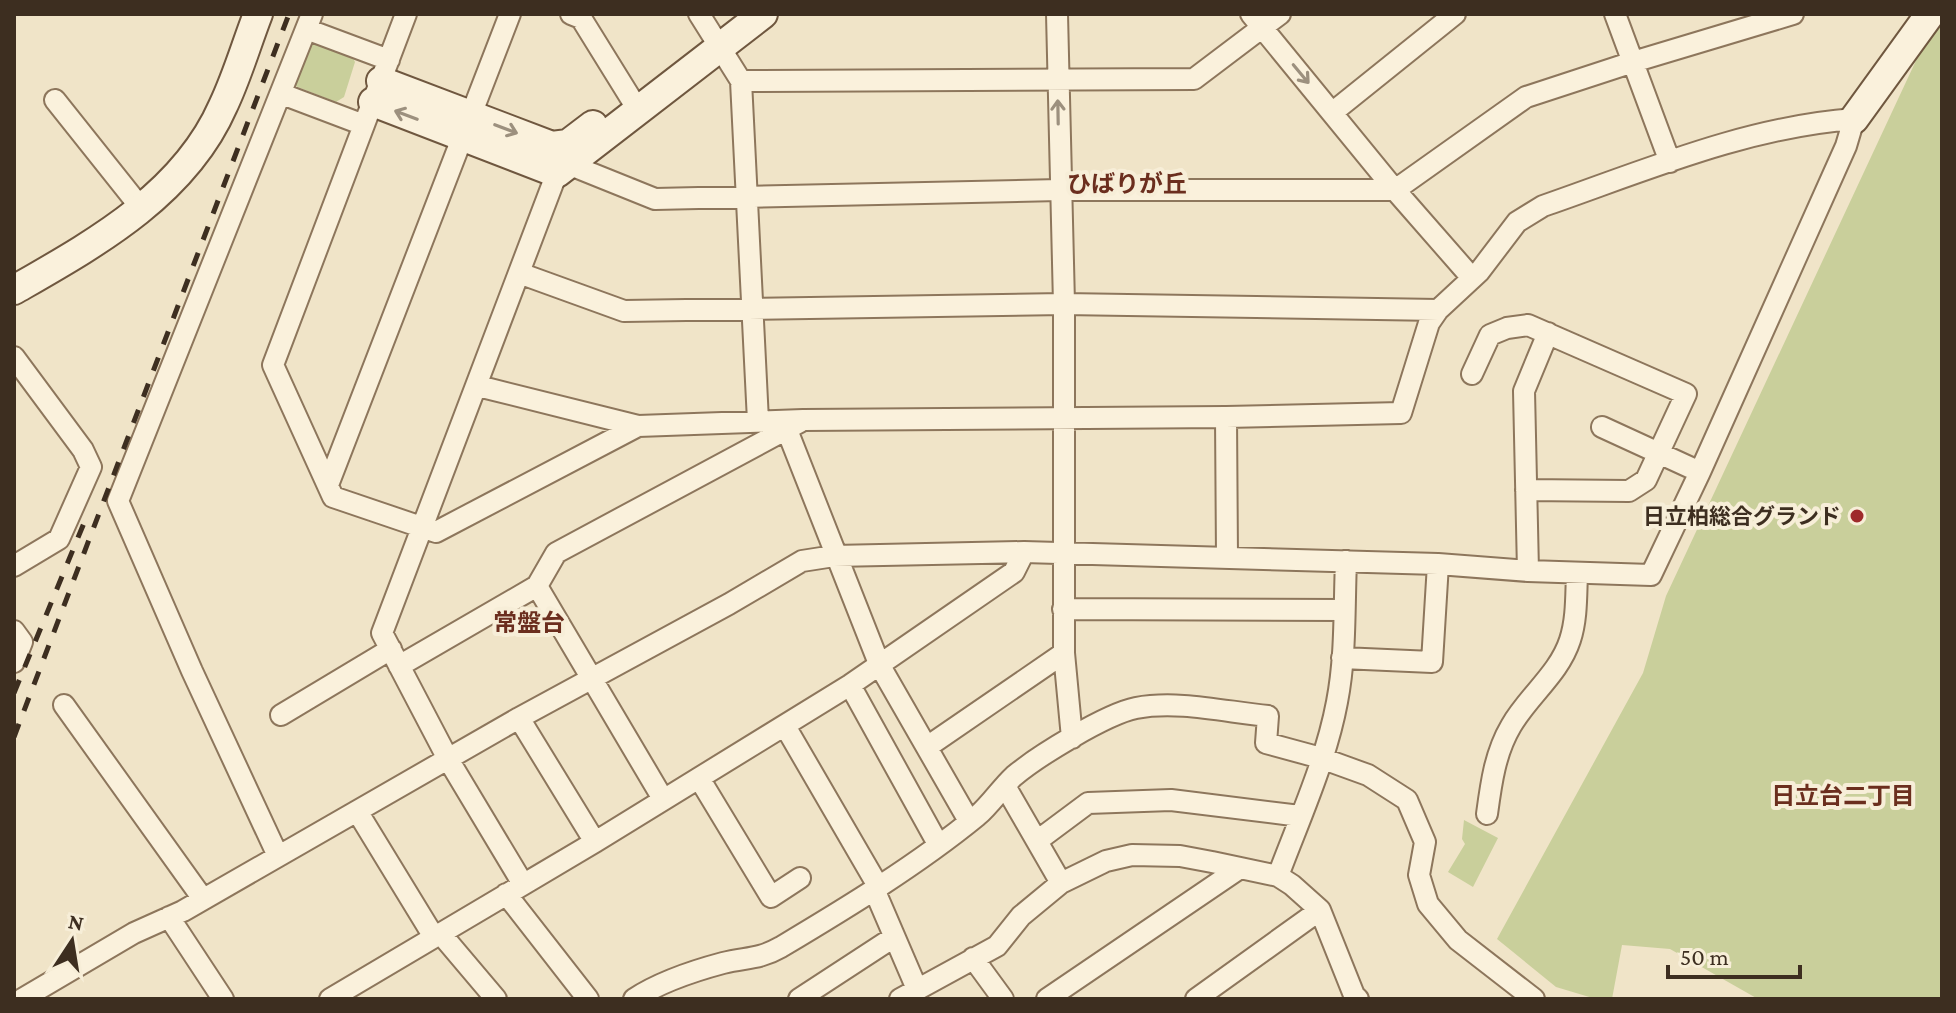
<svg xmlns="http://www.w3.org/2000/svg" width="1956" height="1013" viewBox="0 0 1956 1013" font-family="'Crimson Pro','Noto Sans JP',serif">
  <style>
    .green { fill: #c9cf9b }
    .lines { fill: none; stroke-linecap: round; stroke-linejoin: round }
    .street-casing { stroke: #8d765c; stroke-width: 24 }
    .secondary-casing { stroke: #6f573f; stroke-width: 32 }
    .street { stroke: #faf1dc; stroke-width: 20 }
    .secondary { stroke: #faf1dc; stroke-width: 28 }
    .rail { stroke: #3d2e20; stroke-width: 5; stroke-dasharray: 14 14; stroke-linecap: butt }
    .oneway { stroke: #9c907e }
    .poi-dot { fill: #9e2a2b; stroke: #f7eed8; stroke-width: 3 }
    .labels { text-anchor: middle; stroke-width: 8; stroke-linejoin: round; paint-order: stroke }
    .poi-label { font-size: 22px; font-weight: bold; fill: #3d2e20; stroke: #f7eed8; text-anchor: end }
    .neighbourhood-label { font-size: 24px; font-weight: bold; fill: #6b2e1e; stroke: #f7eed8 }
  </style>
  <rect width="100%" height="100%" fill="#f0e4c8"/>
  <path class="green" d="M1942,23V999H1758L1670,949L1622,945L1612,999H1596L1556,987L1497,939L1643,673L1666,596L1920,52Z
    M306,40L353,58L355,62L344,97L336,102L290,84Z
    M1464,820L1498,838L1473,887L1448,872L1465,844L1462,839Z"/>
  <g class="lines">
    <defs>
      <path id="street" d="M406,14L273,365L333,497L436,532L638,426
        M571,14L581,18L638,110
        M699,14L741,81L758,421
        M1057,14L1064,304V653L1072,738
        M1251,14L1395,190L1472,278
        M1615,14L1670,162
        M306,29L389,60
        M741,81L1194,79L1280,14
        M282,94L364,125
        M55,100L141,208
        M1333,112L1455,14
        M568,164L655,199L1059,190H1395L1526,97L1633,62L1793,14
        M519,273L624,311L1064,304L1438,310
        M14,357L83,450L91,467L59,539L14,566
        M1472,374L1490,335L1507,328L1528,325L1686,394L1646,480L1629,491L1526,490
        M478,386L638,426L803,420L1226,417L1401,413L1429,323L1438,310L1479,272L1517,222L1543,206C1644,171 1746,127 1854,119L1846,146L1700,472L1651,575L1528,571L1438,564L1432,662L1342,658
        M1226,417L1227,557
        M1602,427L1700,472
        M787,430L880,666L969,821
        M328,485L510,14
        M1528,571L1524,391L1548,333
        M537,586L663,799
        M1063,609L1344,610
        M14,631L22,642L14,662
        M399,666L537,586L556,553L800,422
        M850,685L938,844
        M64,705L203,899
        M281,715L391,649
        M519,718L595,842
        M785,726L878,886
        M927,747L1064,653
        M699,778L771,897L800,878
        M1005,786L1061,883
        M357,811L434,937
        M1487,814C1491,784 1495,753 1511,726C1528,696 1559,674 1570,640C1577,619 1576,595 1577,573
        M1037,841L1088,803L1171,800L1300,816
        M278,856L192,671L118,501L312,14
        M1278,876C1299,820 1326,761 1337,702C1346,656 1344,607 1346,561
        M523,884L448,759L382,633L561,162
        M874,889L917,989
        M506,894L588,999
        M169,917L223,999
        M441,934L496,999
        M973,958L1003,999
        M22,999L134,933L183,911L519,718L729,604L802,561L834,556L1024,552L1438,564
        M330,999L595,842L850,685L1014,572L1024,552
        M634,999C660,982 693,971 723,963C746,957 758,960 781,947C848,907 917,865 977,816C991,804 1001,788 1014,776C1038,756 1106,714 1136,708C1178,700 1226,712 1268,716L1266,743L1321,758L1368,775L1407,800L1425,842L1419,875L1428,904L1458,940L1534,999
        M799,999L894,937
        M900,999L997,946L1021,916L1061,883L1106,861L1132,855L1180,856L1212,862L1278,876L1292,885L1320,910L1354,995L1358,999
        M1047,999L1240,868
        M1196,999L1320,910"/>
      <path id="secondary" d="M381,81L552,146L568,144L593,125
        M373,102L557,173L763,14
        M1854,119L1930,14
        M14,290C94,244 184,195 223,106C237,77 246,45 258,14"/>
    </defs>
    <use href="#street" class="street-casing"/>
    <use href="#secondary" class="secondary-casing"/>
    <use href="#street" class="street"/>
    <use href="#secondary" class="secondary"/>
    <path class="rail" d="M14,693L84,523
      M14,737L289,14"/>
  </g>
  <defs><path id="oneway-shaft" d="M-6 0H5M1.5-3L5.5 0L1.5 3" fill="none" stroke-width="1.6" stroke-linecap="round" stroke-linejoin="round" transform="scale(2)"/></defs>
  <g class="oneway">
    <use href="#oneway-shaft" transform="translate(1301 74) rotate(50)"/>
    <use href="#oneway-shaft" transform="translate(1058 112) rotate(-91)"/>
    <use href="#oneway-shaft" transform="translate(406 115) rotate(-159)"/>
    <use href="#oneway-shaft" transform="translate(506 129) rotate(21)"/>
  </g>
  <circle class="poi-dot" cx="1857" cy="516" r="8"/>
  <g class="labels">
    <g class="poi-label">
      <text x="1841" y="524">日立柏総合グランド</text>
    </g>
    <g class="neighbourhood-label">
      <text x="1127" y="192">ひばりが丘</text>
      <text x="529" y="631">常盤台</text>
      <text x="1843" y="804">日立台二丁目</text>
    </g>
  </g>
  <rect width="1956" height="1013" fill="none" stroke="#3d2e20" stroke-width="32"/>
  <g transform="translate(72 941) rotate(12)" stroke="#f7eed8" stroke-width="6" paint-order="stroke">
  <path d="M0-6L14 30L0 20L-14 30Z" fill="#3d2e20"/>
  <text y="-12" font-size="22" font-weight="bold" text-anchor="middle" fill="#3d2e20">N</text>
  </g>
  <path d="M1668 965v12h132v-12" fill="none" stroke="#3d2e20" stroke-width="4"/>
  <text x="1680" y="965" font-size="24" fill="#3d2e20" stroke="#f7eed8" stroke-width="6" paint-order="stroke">50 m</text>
</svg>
